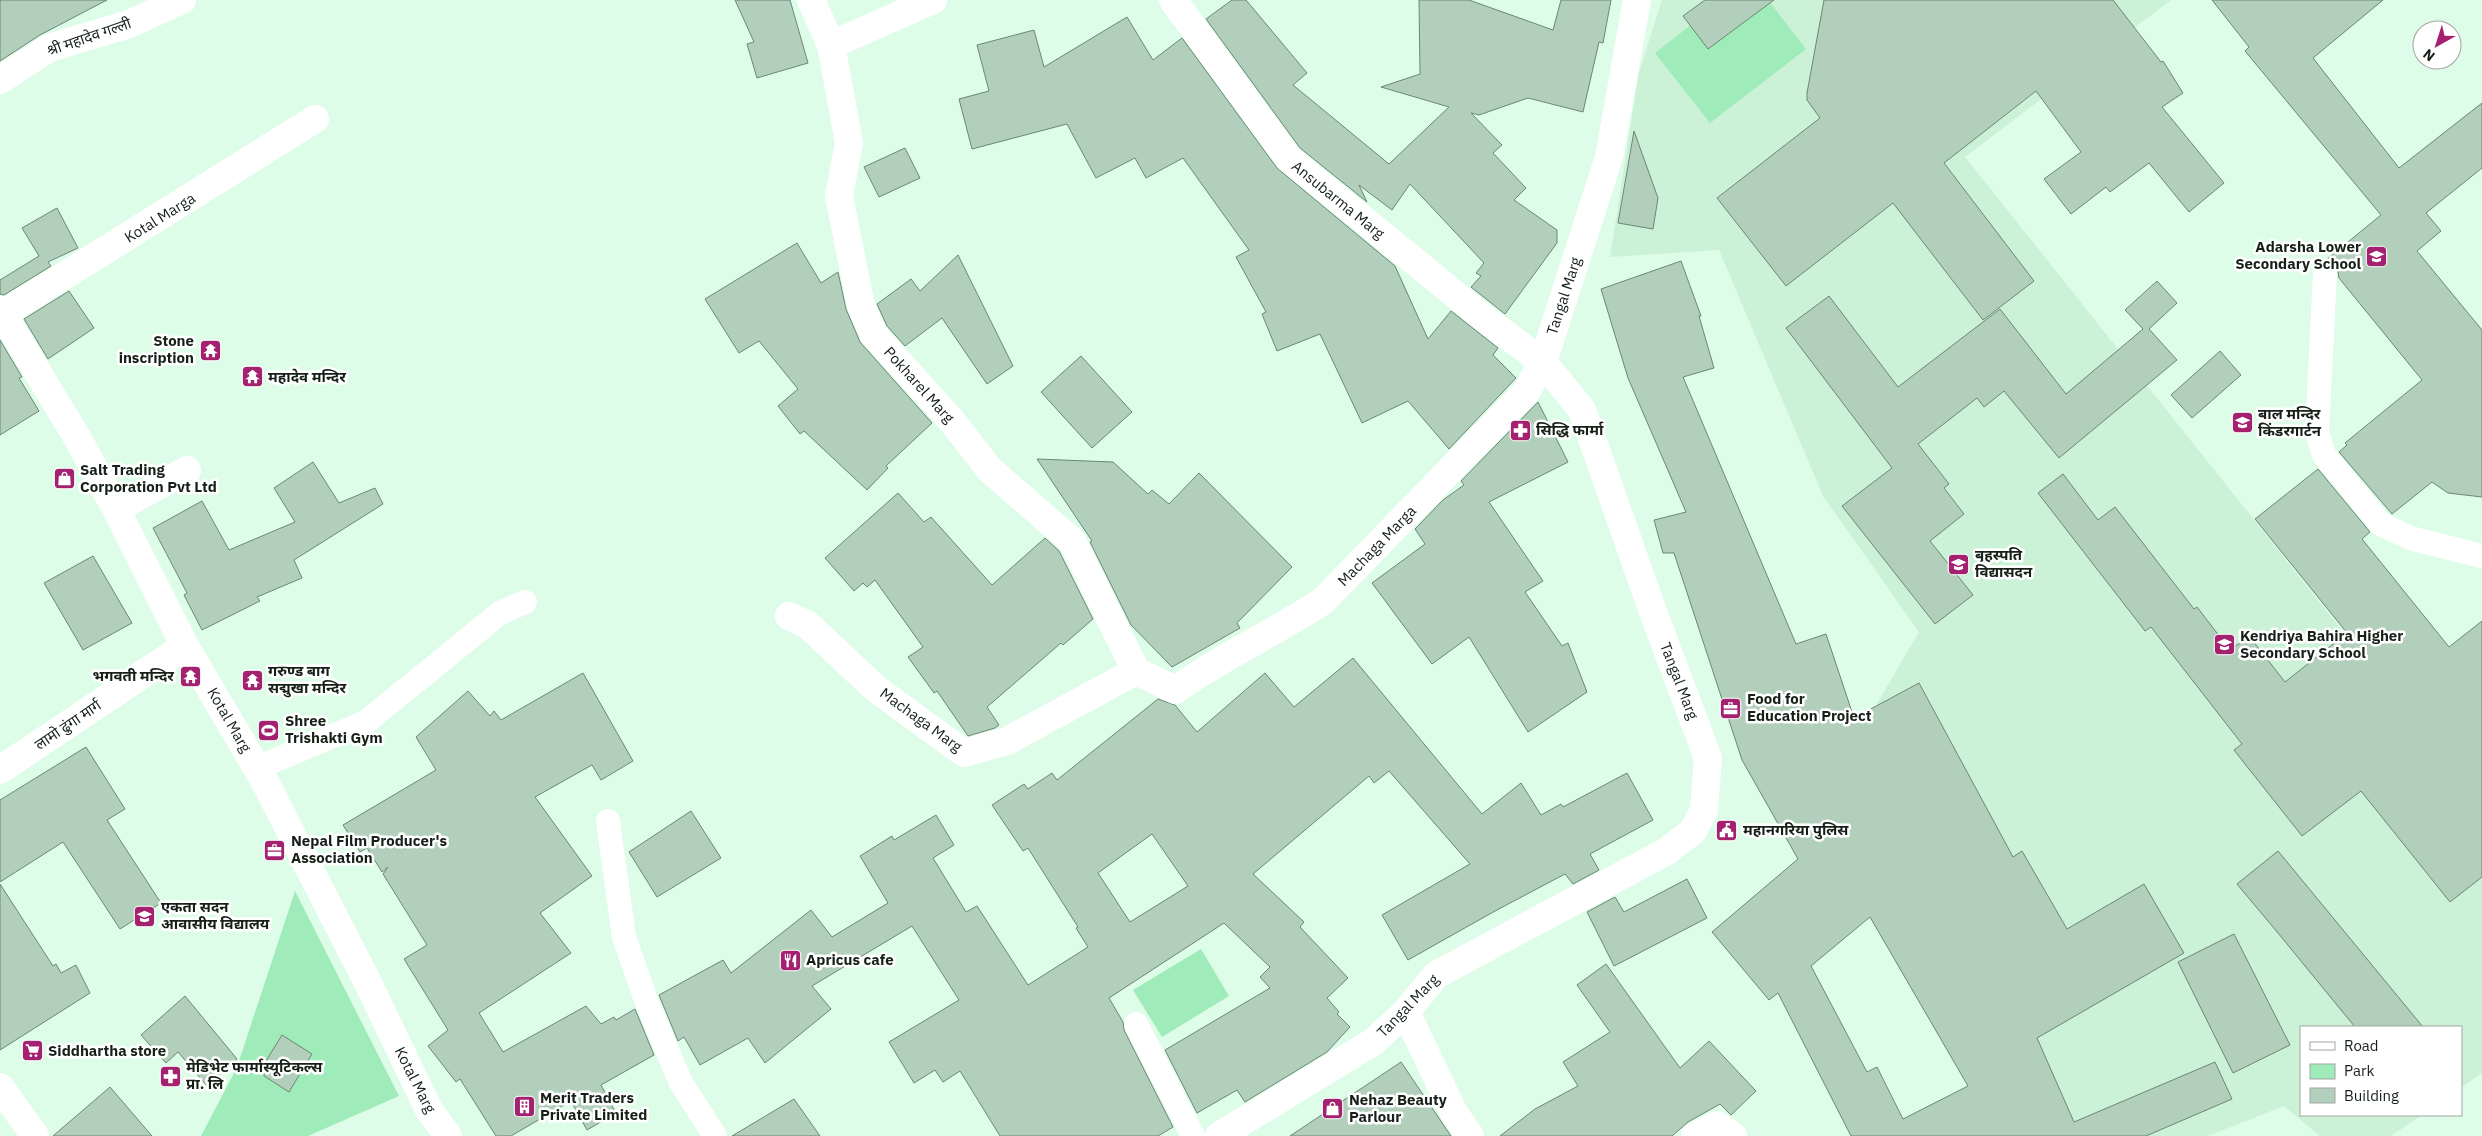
<svg xmlns="http://www.w3.org/2000/svg" width="2482" height="1136" viewBox="0 0 2482 1136" font-family="'IBM Plex Sans','Noto Sans Devanagari',sans-serif">
  <style>
    .built { fill: #cbf1d7 }
    .green { fill: #9febba }
    .building { fill: #b2cfbb; stroke: #6c8775; fill-rule: evenodd }
    .lines { fill: none; stroke-linecap: round; stroke-linejoin: round }
    .lane { stroke: #fff; stroke-width: 24 }
    .street { stroke: #fff; stroke-width: 28 }
    .labels { text-anchor: middle; stroke-width: 5; stroke-linejoin: round; paint-order: stroke }
    .street-label { font-size: 15px; fill: #162019; stroke: #fff }
    .poi-label { font-size: 15px; font-weight: bold; fill: #162019; stroke: #fff; text-anchor: start }
  </style>
  <rect width="100%" height="100%" fill="#defde8"/>
  <path class="built" d="M1662,0H2171L1965,157L2482,806V1073L2461,1088V1027H2301V1115H2422L2391,1136H2320L2284,1106L2208,1136H2013L1875,707L1919,632L1823,496L1719,250L1610,257L1639,72Z"/>
  <path class="green" d="M1723,0H1768L1806,49L1710,123L1655,53Z
    M295,891L399,1096L308,1136H201L237,1067Z
    M1201,949L1229,996L1162,1037L1133,990Z"/>
  <path class="building" d="M0,0H107L40,35L0,61Z
    M735,0H790L808,63L757,78L747,44L754,42Z
    M1232,0H1246L1307,73L1293,85L1389,164L1449,107L1381,87L1420,74L1419,0H1469L1553,30L1561,0H1611L1603,43L1599,42L1583,112L1528,98L1479,115L1471,113L1502,145L1493,153L1526,188L1514,200L1557,230V243L1505,314L1471,287L1481,276L1476,273L1484,263L1410,184L1392,210L1359,185L1367,202L1300,148L1206,19Z
    M1705,0H1774L1708,49L1683,16Z
    M1824,0H2113L2161,62L2163,61L2183,93L2162,107L2224,183L2189,212L2149,163L2110,192L2106,187L2071,214L2044,179L2081,152L2036,91L1944,163L2034,281L1983,320L1893,203L1786,286L1717,198L1820,118L1807,100V93Z
    M2212,0H2383L2313,58L2399,168L2482,103V168L2426,213L2441,231L2417,251L2482,330V497L2448,493L2432,482L2392,514L2339,452L2347,445L2345,443L2422,380L2339,278L2337,267L2326,260L2381,215L2245,51L2249,47Z
    M1127,17L1153,60L1182,38L1277,168L1395,266L1428,339L1451,311L1498,348L1493,355L1516,378L1449,449L1408,401L1362,423L1320,334L1277,351L1262,314L1266,312L1236,257L1249,250L1183,158L1146,178L1135,158L1096,178L1067,124L972,149L959,99L989,91L977,45L1034,30L1044,67Z
    M1634,131L1658,198L1653,229L1618,223Z
    M905,148L920,178L879,197L864,167Z
    M57,208L78,248L48,262L51,266L4,295L0,294V280L39,256L22,228Z
    M797,243L821,283L838,272L846,309L860,342L932,423L886,466L888,468L867,490L804,431L800,434L778,406L798,389L759,341L739,353L705,299Z
    M958,255L1013,366L987,384L942,318L905,346L887,326L877,304L911,279L920,291Z
    M1681,261L1701,316H1699L1714,368L1683,377L1796,644L1826,634L1854,718L1919,683L2013,857L2022,851L2067,929L2144,884L2184,953L2037,1038L2074,1122L2215,1062L2232,1099L2146,1136H1851L1778,993L1769,1000L1712,932L1798,859L1742,760L1674,553H1663L1654,520L1686,512L1628,378L1601,289ZM1870,917L1968,1086L1903,1119L1877,1067L1867,1072L1811,966Z
    M2157,281L2177,303L2149,329L2177,360L2059,458L2004,391L1984,407L1977,398L1918,444L1949,484L1944,488L1964,514L1930,541L1973,595L1935,624L1842,506L1892,468L1786,328L1829,296L1898,387L2000,309L2066,394L2143,329L2125,310Z
    M69,291L94,328L48,359L24,319Z
    M0,340L22,377L19,378L39,411L0,435Z
    M2220,351L2241,375L2192,418L2171,395Z
    M1081,356L1132,412L1092,448L1041,392Z
    M1538,402L1568,462L1489,502L1543,581L1525,592L1562,646L1568,643L1587,692L1528,732L1469,637L1432,664L1372,583L1425,544L1415,529L1443,500L1464,485L1461,481Z
    M1037,459L1113,462L1148,494L1152,490L1169,504L1199,473L1292,567L1237,623L1240,628L1172,667L1131,625L1090,542L1092,541Z
    M313,462L339,503L375,488L383,504L294,560L302,578L257,597L260,601L202,630L184,595L187,593L153,528L202,501L229,550L295,522L274,488Z
    M2318,469L2370,532L2362,539L2449,647L2482,621V877L2450,902L2361,791L2302,836L2234,750L2242,744L2151,627L2145,631L2038,493L2063,474L2098,520L2115,507L2194,609L2197,607L2230,650L2249,636L2285,682L2347,633L2255,519Z
    M898,493L924,522L931,517L992,585L1045,538L1059,551L1093,619L1063,645L1061,643L987,707L999,725L995,728L968,736L937,691L934,693L908,657L923,647L875,580L867,587L863,583L854,591L825,558Z
    M93,556L132,623L83,650L44,583Z
    M1353,658L1482,814L1521,783L1541,815L1561,804L1563,807L1627,773L1653,820L1590,854L1599,870L1573,884L1565,874L1495,911L1408,960L1382,915L1470,864L1389,771L1374,783L1369,776L1253,874L1304,922L1300,927L1348,978L1327,998L1339,1012L1337,1014L1350,1027L1327,1052L1245,1102L1237,1090L1197,1113L1165,1050L1270,988L1260,977L1270,967L1224,923L1109,998L1123,1022L1124,1030L1173,1127L1158,1136H1000L960,1071L943,1082L935,1070L914,1083L889,1042L959,1000L912,926L812,986L831,1009L765,1063L748,1038L700,1065L684,1037L678,1041L659,995L723,960L731,973L811,910L832,937L888,903L860,856L892,836L894,840L936,815L954,845L933,858L966,912L977,906L1028,985L1088,947L1076,928L1078,927L1028,848L1023,851L992,805L1024,784L1028,789L1052,773L1057,780L1158,699L1175,705L1197,732L1265,673L1294,707ZM1152,834L1188,886L1130,922L1098,873Z
    M583,673L633,761L601,780L592,765L535,797L592,876L540,913L571,953L479,1013L503,1052L586,1006L601,1024L614,1017L616,1020L635,1009L654,1055L601,1085L616,1113L587,1130L571,1101L511,1136H496L460,1079L456,1082L428,1046L448,1030L404,959L427,945L383,874L388,867L382,872L367,848L360,852L343,825L436,770L416,737L468,691L490,716L494,711L501,720Z
    M86,747L125,809L107,820L161,903L120,929L63,842L0,882V800Z
    M691,811L721,858L657,897L629,852Z
    M2278,851L2423,1027H2355L2278,933L2237,884Z
    M1687,879L1707,918L1614,966L1587,912L1615,897L1624,912Z
    M0,884L53,966L56,964L61,973L76,965L90,993L0,1050Z
    M2234,934L2290,1045L2233,1073L2178,962Z
    M1606,964L1680,1068L1709,1041L1756,1091L1731,1115L1720,1104L1688,1122L1672,1136H1500L1535,1109L1578,1086L1563,1062L1610,1032L1577,985Z
    M185,996L237,1059L207,1086L178,1052L166,1063L141,1035Z
    M282,1035L312,1054L289,1092L264,1076V1064Z
    M1401,1062L1451,1136H1290Z
    M110,1087L152,1136H53Z
    M794,1099L820,1136H732Z"/>
  <g class="lines">
    <path class="lane" d="M2325,274L2317,432L2324,455L2381,524L2410,538L2482,556
      M257,768L366,722L500,613L525,602
      M608,821L624,937L647,1003L681,1083L715,1136
      M1136,1024L1193,1136"/>
    <path class="street" d="M811,0L831,45
      M933,0L831,45L849,143L839,196L861,306L874,335L951,420L990,470L1072,541L1136,671
      M0,80L49,48L129,24L182,0
      M0,310L78,439L116,509L185,646L265,782L368,983L429,1110L448,1136
      M3,314L315,119
      M116,509L187,470
      M789,616L808,625L875,688L964,753L1007,741L1136,671L1175,690C1222,656 1275,633 1323,601L1526,392L1543,362L1489,322L1289,159L1173,0
      M0,770L185,646
      M1406,1012L1454,1113L1470,1136
      M0,1087L35,1136
      M1219,1136L1373,1042L1406,1012L1436,975L1667,851L1693,831L1704,810L1708,758L1652,609L1582,410L1543,362L1609,157L1637,0
      M1695,1136L1717,1125L1733,1136"/>
  </g>
  <defs>
    <symbol id="school-square" viewBox="-11 -11 22 22"><rect x="-9" y="-9" width="18" height="18" rx="4" fill="#a4216f" stroke="#fff"/><path d="M0-5L7-2L0 1L-7-2ZM-4 1L0 2.5L4 1V4Q0 6-4 4Z" fill="#fff"/></symbol>
    <symbol id="temple-square" viewBox="-11 -11 22 22"><rect x="-9" y="-9" width="18" height="18" rx="4" fill="#a4216f" stroke="#fff"/><path d="M0-6L5-2H3V0L6.5 2.5H4V6H1.5V3h-3V6H-4V2.5H-6.5L-3 0V-2H-5Z" fill="#fff"/></symbol>
    <symbol id="pharmacy-square" viewBox="-11 -11 22 22"><rect x="-9" y="-9" width="18" height="18" rx="4" fill="#a4216f" stroke="#fff"/><path d="M-2-6h4v4h4v4h-4v4h-4v-4h-4v-4h4Z" fill="#fff"/></symbol>
    <symbol id="shop-square" viewBox="-11 -11 22 22"><rect x="-9" y="-9" width="18" height="18" rx="4" fill="#a4216f" stroke="#fff"/><path d="M-5-2.5h2.3a2.7 3.5 0 0 1 5.4 0H5L5.5 6h-11ZM-1.5-2.5h3a1.5 2.3 0 0 0-3 0Z" fill="#fff"/></symbol>
    <symbol id="university-square" viewBox="-11 -11 22 22"><rect x="-9" y="-9" width="18" height="18" rx="4" fill="#a4216f" stroke="#fff"/><path d="M0-5L7-2L0 1L-7-2ZM-4 1L0 2.5L4 1V4Q0 6-4 4Z" fill="#fff"/></symbol>
    <symbol id="office-square" viewBox="-11 -11 22 22"><rect x="-9" y="-9" width="18" height="18" rx="4" fill="#a4216f" stroke="#fff"/><path d="M-6-3h4V-5.5h4V-3h4V5H-6ZM-1-4.5V-3h2v-1.5ZM-6 0V1H6V0Z" fill="#fff"/></symbol>
    <symbol id="stadium-square" viewBox="-11 -11 22 22"><rect x="-9" y="-9" width="18" height="18" rx="4" fill="#a4216f" stroke="#fff"/><path d="M0-5a6.5 5 0 1 0 0 10a6.5 5 0 1 0 0-10ZM-3.5-1.8h7v3.6h-7Z" fill="#fff"/></symbol>
    <symbol id="civic-square" viewBox="-11 -11 22 22"><rect x="-9" y="-9" width="18" height="18" rx="4" fill="#a4216f" stroke="#fff"/><path d="M-.6-6.5H3V-4.5H.6V-3L4-1V1h2V6H-6V1h2V-1L-.6-3ZM-1.2 2.5V6h2.4V2.5Z" fill="#fff"/></symbol>
    <symbol id="restaurant-square" viewBox="-11 -11 22 22"><rect x="-9" y="-9" width="18" height="18" rx="4" fill="#a4216f" stroke="#fff"/><path d="M-5-6h1v4h1v-4h1v4h1v-4h1v5L-1.5 .5V6h-2V.5L-5-1ZM5-6V6H3V1.5H1.5Q1.5-4 5-6Z" fill="#fff"/></symbol>
    <symbol id="supermarket-square" viewBox="-11 -11 22 22"><rect x="-9" y="-9" width="18" height="18" rx="4" fill="#a4216f" stroke="#fff"/><path d="M-6-5.5h2.5l.6 2H6L4.5 2H-2.5L-4.4-4H-6ZM-1.5 3.2a1.3 1.3 0 1 0 .1 0ZM3 3.2a1.3 1.3 0 1 0 .1 0Z" fill="#fff"/></symbol>
    <symbol id="building-square" viewBox="-11 -11 22 22"><rect x="-9" y="-9" width="18" height="18" rx="4" fill="#a4216f" stroke="#fff"/><path d="M-4-6H4V6H1V3H-1V6H-4ZM-2.5-4.3h1.7v1.8h-1.7ZM.8-4.3h1.7v1.8H.8ZM-2.5-1h1.7V.8h-1.7ZM.8-1h1.7V.8H.8Z" fill="#fff"/></symbol>
  </defs>
  <g fill-rule="evenodd">
    <use href="#school-square" x="2364" y="244" width="25" height="25"/>
    <use href="#temple-square" x="198" y="338" width="25" height="25"/>
    <use href="#temple-square" x="240" y="364" width="25" height="25"/>
    <use href="#school-square" x="2230" y="410" width="25" height="25"/>
    <use href="#pharmacy-square" x="1508" y="418" width="25" height="25"/>
    <use href="#shop-square" x="52" y="466" width="25" height="25"/>
    <use href="#school-square" x="1946" y="552" width="25" height="25"/>
    <use href="#university-square" x="2212" y="632" width="25" height="25"/>
    <use href="#temple-square" x="178" y="664" width="25" height="25"/>
    <use href="#temple-square" x="240" y="668" width="25" height="25"/>
    <use href="#office-square" x="1718" y="696" width="25" height="25"/>
    <use href="#stadium-square" x="256" y="718" width="25" height="25"/>
    <use href="#civic-square" x="1714" y="818" width="25" height="25"/>
    <use href="#office-square" x="262" y="838" width="25" height="25"/>
    <use href="#school-square" x="132" y="904" width="25" height="25"/>
    <use href="#restaurant-square" x="778" y="948" width="25" height="25"/>
    <use href="#supermarket-square" x="20" y="1038" width="25" height="25"/>
    <use href="#pharmacy-square" x="158" y="1064" width="25" height="25"/>
    <use href="#building-square" x="512" y="1094" width="25" height="25"/>
    <use href="#shop-square" x="1320" y="1096" width="25" height="25"/>
  </g>
  <g class="labels">
    <g class="street-label">
      <text transform="translate(89 37) rotate(-19)" y="5">श्री महादेव गल्ली</text>
      <text transform="translate(1338 200) rotate(39)" y="5">Ansubarma Marg</text>
      <text transform="translate(160 218) rotate(-32)" y="5">Kotal Marga</text>
      <text transform="translate(1564 296) rotate(-72)" y="5">Tangal Marg</text>
      <text transform="translate(919 385) rotate(48)" y="5">Pokharel Marg</text>
      <text transform="translate(1377 546) rotate(-46)" y="5">Machaga Marga</text>
      <text transform="translate(1679 681) rotate(69)" y="5">Tangal Marg</text>
      <text transform="translate(229 720) rotate(60)" y="5">Kotal Marg</text>
      <text transform="translate(921 720) rotate(36)" y="5">Machaga Marg</text>
      <text transform="translate(68 725) rotate(-34)" y="5">लामो ढुंगा मार्ग</text>
      <text transform="translate(1408 1006) rotate(-46)" y="5">Tangal Marg</text>
      <text transform="translate(415 1080) rotate(63)" y="5">Kotal Marg</text>
    </g>
    <g class="poi-label">
      <text x="2361" y="252" text-anchor="end">Adarsha Lower<tspan x="2361" dy="17">Secondary School</tspan></text>
      <text x="194" y="346" text-anchor="end">Stone<tspan x="194" dy="17">inscription</tspan></text>
      <text x="268" y="382">महादेव मन्दिर</text>
      <text x="2258" y="419">बाल मन्दिर<tspan x="2258" dy="17">किंडरगार्टन</tspan></text>
      <text x="1536" y="435">सिद्धि फार्मा</text>
      <text x="80" y="475">Salt Trading<tspan x="80" dy="17">Corporation Pvt Ltd</tspan></text>
      <text x="1975" y="560">बृहस्पति<tspan x="1975" dy="17">विद्यासदन</tspan></text>
      <text x="2240" y="641">Kendriya Bahira Higher<tspan x="2240" dy="17">Secondary School</tspan></text>
      <text x="268" y="676">गरुण्ड बाग<tspan x="268" dy="17">सद्मुखा मन्दिर</tspan></text>
      <text x="174" y="681" text-anchor="end">भगवती मन्दिर</text>
      <text x="1747" y="704">Food for<tspan x="1747" dy="17">Education Project</tspan></text>
      <text x="285" y="726">Shree<tspan x="285" dy="17">Trishakti Gym</tspan></text>
      <text x="1743" y="835">महानगरिया पुलिस</text>
      <text x="291" y="846">Nepal Film Producer's<tspan x="291" dy="17">Association</tspan></text>
      <text x="161" y="912">एकता सदन<tspan x="161" dy="17">आवासीय विद्यालय</tspan></text>
      <text x="806" y="965">Apricus cafe</text>
      <text x="48" y="1056">Siddhartha store</text>
      <text x="186" y="1072">मेडिभेट फार्मास्यूटिकल्स<tspan x="186" dy="17">प्रा. लि</tspan></text>
      <text x="540" y="1103">Merit Traders<tspan x="540" dy="17">Private Limited</tspan></text>
      <text x="1349" y="1105">Nehaz Beauty<tspan x="1349" dy="17">Parlour</tspan></text>
    </g>
  </g>
  <rect x="2300" y="1026" width="162" height="90" fill="#ffffff" stroke="#a2a6a3"/>
  <rect x="2310" y="1042" width="25" height="8" fill="#ffffff" stroke="#a2a6a3"/>
  <text x="2344" y="1051" font-size="15" fill="#162019">Road</text>
  <rect x="2310" y="1064" width="25" height="15" fill="#9febba" stroke="#a2a6a3"/>
  <text x="2344" y="1076" font-size="15" fill="#162019">Park</text>
  <rect x="2310" y="1088" width="25" height="15" fill="#b2cfbb" stroke="#a2a6a3"/>
  <text x="2344" y="1101" font-size="15" fill="#162019">Building</text>
  <g transform="translate(2437 45) rotate(219)"><circle r="24" fill="#ffffff" stroke="#a2a6a3"/>
  <path d="M0-4L9 19L0 12L-9 19Z" fill="#a4216f"/>
  <text y="-8" font-size="14" font-weight="bold" text-anchor="middle" fill="#162019">N</text>
  </g>
</svg>
